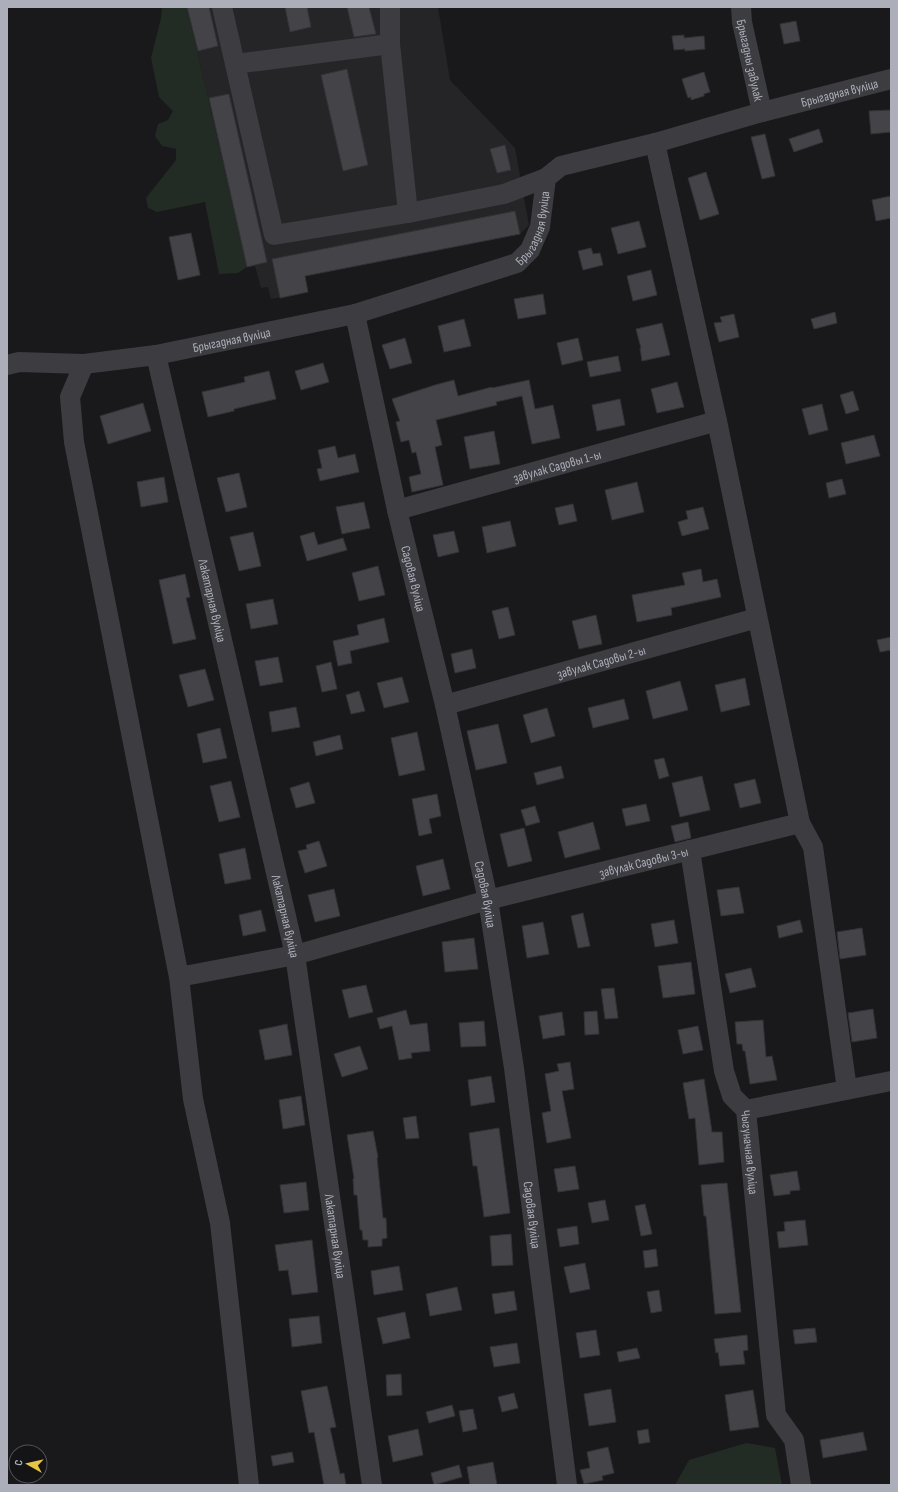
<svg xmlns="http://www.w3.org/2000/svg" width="898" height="1492" viewBox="0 0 898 1492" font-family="'Sofia Sans Condensed',sans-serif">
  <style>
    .built { fill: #252528 }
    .green { fill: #232b25 }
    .building { fill: #434348; stroke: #333337 }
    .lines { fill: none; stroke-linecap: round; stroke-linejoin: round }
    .minor { stroke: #3c3c41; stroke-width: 20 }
    .labels { text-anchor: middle; stroke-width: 3; stroke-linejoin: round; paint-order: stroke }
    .street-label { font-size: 13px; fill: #acaeba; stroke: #141416 }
  </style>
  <rect width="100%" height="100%" fill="#19191b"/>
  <path class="built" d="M187,7H438L450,80L515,148L529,225L520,234L305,276L308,292L271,299L268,287L261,288L255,266L247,267Z"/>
  <path class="green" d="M162,7H187L247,267L238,273L219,274L205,202L157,212L148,208L146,198L176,160V149L162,146L155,136L158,124L168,120L173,111L159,97L151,58L161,18Z
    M746,1443L775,1448L782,1485H675L689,1460Z"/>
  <path class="building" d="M187,7H209L218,46L198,51Z
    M285,7H307L311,27L290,32Z
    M347,7H369L376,34L354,37Z
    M796,21L800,41L784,44L780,24Z
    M684,35V38L704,36L705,49L685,51V49L674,50L672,36Z
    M347,69L368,165L343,171L321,75Z
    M704,72L710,92L704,94V96L691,100V97L688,98L682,79Z
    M229,94L267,262L247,267L209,98Z
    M891,110V132L871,134L869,111Z
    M819,129L823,142L794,152L789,139Z
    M765,134L775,176L762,179L751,137Z
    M505,145L511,170L497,173L490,149Z
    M706,172L719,214L700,220L688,178Z
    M891,196V218L876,221L872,200Z
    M515,211L520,234L305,276L308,292L280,298L272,259Z
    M639,221L646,247L618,254L611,228Z
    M191,233L200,275L178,280L169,237Z
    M591,248L593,254L600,253L603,265L583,270L578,251Z
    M651,270L657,295L633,301L627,276Z
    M543,294L546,314L518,319L514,299Z
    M835,312L837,323L814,329L811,319Z
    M734,314L739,337L719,342L714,323L722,322L720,317Z
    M464,319L471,346L444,352L438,326Z
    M662,323L670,355L642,361L640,348H641L636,329Z
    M405,338L412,363L390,369L382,345Z
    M578,338L583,360L562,365L557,343Z
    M618,356L621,371L590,377L587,362Z
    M323,363L329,382L301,390L295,371Z
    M269,371L276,399L234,409V411L208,417L202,392L245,382L244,377Z
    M454,380L458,396L492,387V388L529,380L535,409L553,405L560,438L532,444L522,396L496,402L497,405L436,420L442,445L435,447L443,485L412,492L409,477L421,474L416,452L412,453L409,440L401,442L396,422L400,421L392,399L435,385Z
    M677,382L684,407L657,413L651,389Z
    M853,391L859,410L846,414L840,395Z
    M620,399L625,425L597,431L592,405Z
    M143,403L151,431L108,444L100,416Z
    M822,404L828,430L809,435L802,409Z
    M494,431L500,464L470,469L464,437Z
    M874,435L880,456L846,464L841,443Z
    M335,446L338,458L355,454L359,472L320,481L317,469L322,468L318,450Z
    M239,473L247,507L226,512L217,478Z
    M164,477L168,502L141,507L137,482Z
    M842,479L846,494L829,498L826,483Z
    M637,482L644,512L612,520L605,490Z
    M364,502L370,528L342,534L336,507Z
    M573,504L577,521L559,525L555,508Z
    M703,507L709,529L682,536L678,522L688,519L686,511Z
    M510,521L516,546L487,553L482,527Z
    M454,531L459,552L438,557L433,535Z
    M253,532L261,566L239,571L230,537Z
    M314,532L318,545L343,538L347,550L307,561L300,536Z
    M378,566L385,595L359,601L352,573Z
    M701,569L703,582L717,579L721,597L671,608L672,615L637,622L632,595L685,585L682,573Z
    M185,574L190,597L186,598L196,639L173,644L159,580Z
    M273,599L278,624L251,629L246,604Z
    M508,607L515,635L499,639L492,611Z
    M596,615L602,644L579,649L572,621Z
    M384,618L389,642L350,651L352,663L338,666L333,641L359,635L357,625Z
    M891,637V650L880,652L877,640Z
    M472,649L476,668L455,673L451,654Z
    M278,657L283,682L260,686L255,661Z
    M331,662L337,689L322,692L316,666Z
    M205,669L214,700L188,707L179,675Z
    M402,677L409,702L384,708L377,683Z
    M745,678L750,705L721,712L715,685Z
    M680,681L688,710L653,719L646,691Z
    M359,691L365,711L351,714L346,695Z
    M624,699L629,719L593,728L588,708Z
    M296,707L300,727L272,732L269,712Z
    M547,708L555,736L531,743L523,715Z
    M498,724L507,763L476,770L467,731Z
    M220,728L227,758L203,763L197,734Z
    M417,732L425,770L399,776L391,738Z
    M340,735L343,749L316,756L313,742Z
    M664,758L669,776L659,779L654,760Z
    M561,766L564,778L537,785L534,773Z
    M702,776L710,810L680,817L672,783Z
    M755,779L761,803L740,808L734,784Z
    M231,781L240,817L219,822L210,786Z
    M309,782L315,803L296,808L290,788Z
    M437,794L441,816L429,819L432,833L419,836L412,799Z
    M646,804L650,821L626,826L622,809Z
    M535,806L540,822L526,826L521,810Z
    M593,822L600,849L565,858L558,832Z
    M688,822L691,838L675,842L671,826Z
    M524,828L532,861L508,867L500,834Z
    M319,841L327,866L305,873L298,851L307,849L306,845Z
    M245,848L251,879L225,884L219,854Z
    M443,859L450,889L423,896L416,866Z
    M739,887L744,913L721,916L717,890Z
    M334,889L340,916L315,922L308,895Z
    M261,910L266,931L243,936L239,915Z
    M583,913L590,946L578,948L571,916Z
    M674,920L678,943L655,947L651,924Z
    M800,920L803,932L779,938L777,926Z
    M543,922L549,954L527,958L522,926Z
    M862,928L866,955L840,959L837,932Z
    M474,938L478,969L445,972L442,942Z
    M691,962L695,994L663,998L658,966Z
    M751,968L756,987L730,993L725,974Z
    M366,985L373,1012L349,1018L342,990Z
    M614,988L618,1018L605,1019L601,989Z
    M873,1009L877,1038L852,1042L848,1013Z
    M406,1010L410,1025L427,1023L430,1051L411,1053L412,1058L399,1060L392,1026L380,1029L377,1018Z
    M597,1011L599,1034L585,1035L584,1012Z
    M562,1012L565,1035L543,1039L539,1016Z
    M763,1020L766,1057L772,1056L777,1080L750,1084L745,1051H743L742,1044H737L735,1022Z
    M484,1021L486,1046L461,1047L459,1023Z
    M287,1024L292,1055L265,1060L259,1030Z
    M698,1026L703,1050L683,1054L678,1030Z
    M360,1046L368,1069L342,1077L334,1054Z
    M570,1062L574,1089L562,1091L571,1138L547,1143L542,1113L551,1111L545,1074L559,1071L557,1064Z
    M491,1076L495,1102L471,1106L468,1080Z
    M704,1079L712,1132H722L724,1162L699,1165L695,1118L689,1119L683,1083Z
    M301,1096L305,1125L283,1129L279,1100Z
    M416,1116L419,1138L406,1139L403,1118Z
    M499,1128L510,1213L484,1217L477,1166H473L469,1133Z
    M373,1131L378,1157L377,1158L383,1218H386L387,1238L382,1239V1246L368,1247V1240H363L362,1230H360L357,1195H354L353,1179L354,1178L347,1135Z
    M575,1166L579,1189L558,1192L554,1169Z
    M797,1171L800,1190L790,1191V1194L774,1196L770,1175Z
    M306,1182L309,1210L284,1213L280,1185Z
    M727,1183L741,1312L715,1314L706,1216H704L701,1185Z
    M605,1200L609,1220L592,1223L588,1203Z
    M645,1204L652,1234L641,1236L635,1206Z
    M805,1220L808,1245L779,1248L777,1232L785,1231L784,1222Z
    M577,1226L579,1244L560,1247L557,1229Z
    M511,1234L513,1265L492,1266L490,1236Z
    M312,1240L318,1292L292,1295L288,1270L279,1271L275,1245Z
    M656,1249L658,1266L645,1268L643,1251Z
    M585,1263L590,1289L570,1293L564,1267Z
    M399,1266L403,1290L374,1295L371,1271Z
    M457,1287L462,1310L430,1316L426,1294Z
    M659,1290L662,1311L651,1313L647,1292Z
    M514,1291L517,1310L495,1314L492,1294Z
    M405,1312L410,1338L383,1344L377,1318Z
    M319,1316L322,1343L292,1347L289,1319Z
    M815,1328L817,1342L795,1344L793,1330Z
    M596,1330L600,1355L580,1358L576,1333Z
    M747,1335L748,1350L743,1351L745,1364L720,1366L718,1352L716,1353L714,1339Z
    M517,1343L520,1363L494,1367L490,1347Z
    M637,1348L640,1358L619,1362L617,1352Z
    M401,1374L402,1395L387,1396L386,1375Z
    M327,1386L336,1427L330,1428L340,1474L344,1473L346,1485H324L314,1432L309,1433L301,1391Z
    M611,1389L616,1422L589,1426L584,1394Z
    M753,1390L759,1427L730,1431L725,1395Z
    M514,1393L518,1408L502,1412L498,1397Z
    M452,1405L455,1416L429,1423L426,1412Z
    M473,1409L477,1429L463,1432L459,1411Z
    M418,1429L423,1455L393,1462L388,1436Z
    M648,1429L650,1442L639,1444L637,1431Z
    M863,1432L867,1450L823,1458L820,1440Z
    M608,1447L614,1473L602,1476L603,1480L584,1484L580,1470L590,1468L587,1452Z
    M292,1452L294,1462L273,1466L271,1456Z
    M493,1462L497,1485H470L467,1467Z
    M459,1465L462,1477L434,1485L431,1473Z"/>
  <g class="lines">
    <g class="minor">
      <path d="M222,7L274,235L408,213L504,194L546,178"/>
      <path d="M390,7V44L408,213"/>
      <path id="s1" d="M741,7L742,22L762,112"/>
      <path d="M235,64L390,44"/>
      <path d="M655,143L717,421L800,823L813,847L847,1089"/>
      <path id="s2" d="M355,314L397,510L445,705L488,900L514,1068L567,1485"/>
      <path id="s3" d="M156,355L295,955L372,1485"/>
      <path d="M84,364L70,397L74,442L179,977L193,1099L220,1223L249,1485"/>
      <path id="s4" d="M7,365L19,362L84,364L156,355L355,314L517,263L530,250L540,227L546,178L561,166L655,143L762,112L891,79"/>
      <path id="s5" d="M397,510L717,421"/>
      <path id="s6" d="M445,705L757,618"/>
      <path id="s7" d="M690,850L724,1071L732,1096L746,1110L776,1415L794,1440L801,1485"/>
      <path id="s8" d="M179,977L295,955L488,900L800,823"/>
      <path d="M746,1110L891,1081"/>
    </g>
  </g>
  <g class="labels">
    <g class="street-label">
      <text dy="5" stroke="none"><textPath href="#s1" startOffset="54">Брыгадны завулак</textPath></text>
      <text dy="5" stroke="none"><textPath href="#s4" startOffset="923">Брыгадная вуліца</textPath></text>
      <text dy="5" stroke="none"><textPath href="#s4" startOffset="563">Брыгадная вуліца</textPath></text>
      <text dy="5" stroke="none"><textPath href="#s4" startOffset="227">Брыгадная вуліца</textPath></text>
      <text dy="5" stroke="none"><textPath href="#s5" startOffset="166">завулак Садовы 1-ы</textPath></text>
      <text dy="5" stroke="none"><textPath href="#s2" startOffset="271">Садовая вуліца</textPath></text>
      <text dy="5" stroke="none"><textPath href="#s3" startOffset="252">Лакатарная вуліца</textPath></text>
      <text dy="5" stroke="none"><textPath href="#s6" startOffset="162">завулак Садовы 2-ы</textPath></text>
      <text dy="5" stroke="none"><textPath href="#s8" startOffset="479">завулак Садовы 3-ы</textPath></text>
      <text dy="5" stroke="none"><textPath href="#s2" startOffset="595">Садовая вуліца</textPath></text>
      <text dy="5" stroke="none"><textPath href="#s3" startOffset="576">Лакатарная вуліца</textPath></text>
      <text dy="5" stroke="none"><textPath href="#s7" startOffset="312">Чыгуначная вуліца</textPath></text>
      <text dy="5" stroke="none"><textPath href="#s2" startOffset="919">Садовая вуліца</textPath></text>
      <text dy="5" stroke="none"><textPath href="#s3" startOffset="900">Лакатарная вуліца</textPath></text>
    </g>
  </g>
  <rect width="898" height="1492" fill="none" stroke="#acaeba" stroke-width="16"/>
  <g transform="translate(28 1464) rotate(278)"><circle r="19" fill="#141416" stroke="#515258"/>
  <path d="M0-3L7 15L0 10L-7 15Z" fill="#e7c544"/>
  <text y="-6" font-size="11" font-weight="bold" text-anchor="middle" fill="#acaeba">С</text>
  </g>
</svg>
